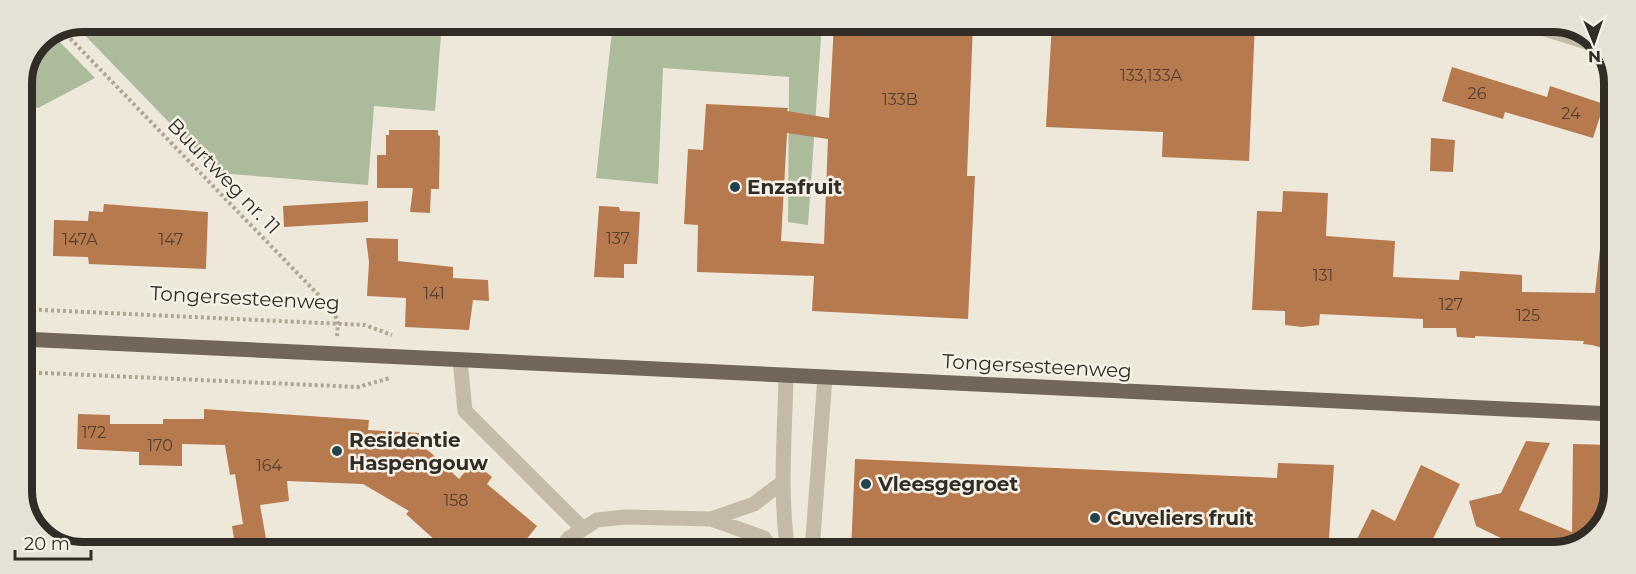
<svg xmlns="http://www.w3.org/2000/svg" width="1636" height="574" viewBox="0 0 1636 574" font-family="Montserrat,sans-serif">
  <style>
    .green { fill: #abbb9c }
    .building { fill: #b77a4f; fill-rule: evenodd }
    .lines { fill: none; stroke-linecap: round; stroke-linejoin: round }
    .path { stroke: #b0a492; stroke-width: 4; stroke-dasharray: 3 3; stroke-linecap: butt }
    .minor { stroke: #c4baa8; stroke-width: 15 }
    .major { stroke: #72665a; stroke-width: 15 }
    .poi-dot { fill: #22444e; stroke: #f6f1e6; stroke-width: 2 }
    .labels { text-anchor: middle; stroke-width: 5; stroke-linejoin: round; paint-order: stroke }
    .number-label { font-size: 16px; fill: #534031 }
    .street-label { font-size: 20px; fill: #322c27; stroke: #f6f1e6 }
    .poi-label { font-size: 20px; font-weight: bold; fill: #322c27; stroke: #f6f1e6; text-anchor: start }
    .rim { fill: none; stroke: #322c27; stroke-width: 8 }
  </style>
  <rect width="100%" height="100%" fill="#eee8da"/>
  <path class="green" d="M83,21L442,22L435,111L374,106L368,185L218,173L74,24Z
    M613,22L822,23L808,225L788,222L789,77L663,68L658,184L596,178Z
    M52,34L95,78L38,108L21,106V79L39,39Z"/>
  <path class="building" d="M834,23H973L967,176H975L968,319L812,311L814,276L697,272L698,225L684,224L688,149L703,150L706,104L788,108L787,111L829,118ZM787,133L828,139L824,244L781,241Z
    M1052,23H1255L1249,161L1162,157L1163,132L1046,127Z
    M1452,67L1547,97L1550,86L1604,104L1593,138L1505,112L1503,119L1442,101Z
    M389,130H438V135L440,136L439,189H431L430,213L410,212L413,188H377V155H386V135H389Z
    M1431,138L1455,140L1453,172L1430,171Z
    M1283,191L1328,193L1326,236L1395,241L1393,277L1459,280L1460,271L1522,275V292L1595,293L1600,248L1614,249L1613,351L1592,345L1583,344L1584,341L1475,336V338L1457,337L1456,328H1423V319L1320,314L1319,325L1302,327L1285,325V311L1252,310L1257,211L1282,212Z
    M368,201V222L284,227L283,206Z
    M104,204L208,212L206,269L89,264L88,257L53,256L54,220L88,221L89,211L103,212Z
    M599,206L619,207L620,211L640,212L637,264H624V278L594,277Z
    M366,238L398,239V261L453,267V278L488,280L489,301L473,300L469,330L405,327L406,298L367,296L369,262Z
    M204,409L369,420L368,430L419,433L418,444L430,452L459,479L473,462L492,477L487,484L537,526L517,551H447L406,514L409,511L363,484L287,481L289,501L260,505L268,550H247L246,545H235L232,526L243,524L235,474L230,475L225,445L182,444V466L139,465V452L77,449L78,414L110,415V424H163V419H204Z
    M1526,441L1550,443L1519,510L1572,532L1573,444L1612,445V511L1591,540L1554,553H1499L1505,540L1476,526L1469,501L1501,493Z
    M855,459L1277,478L1278,463L1334,465L1328,553L851,552Z
    M1421,465L1460,484L1426,553H1350L1372,509L1395,521Z"/>
  <g class="lines">
    <path class="path" d="M62,30L334,311L338,324L337,336
      M21,309L365,325L392,335
      M21,372L358,387L390,378"/>
    <path class="minor" d="M1529,24L1603,47
      M460,360L465,411L583,529
      M786,375C785,433 779,494 788,551
      M711,519L764,538L773,551
      M559,551L569,538L597,520L625,517L711,519L754,504L783,482
      M812,551L825,377"/>
    <path class="major" d="M21,339L1613,414"/>
  </g>
  <g class="poi-dot">
    <circle cx="735" cy="187" r="6"/>
    <circle cx="337" cy="451" r="6"/>
    <circle cx="866" cy="484" r="6"/>
    <circle cx="1095" cy="518" r="6"/>
  </g>
  <g class="labels">
    <g class="number-label">
      <text x="1151" y="81">133,133A</text>
      <text x="1477" y="99">26</text>
      <text x="900" y="105">133B</text>
      <text x="1571" y="119">24</text>
      <text x="618" y="244">137</text>
      <text x="80" y="245">147A</text>
      <text x="171" y="245">147</text>
      <text x="1323" y="281">131</text>
      <text x="434" y="299">141</text>
      <text x="1451" y="310">127</text>
      <text x="1528" y="321">125</text>
      <text x="94" y="438">172</text>
      <text x="160" y="451">170</text>
      <text x="269" y="471">164</text>
      <text x="456" y="506">158</text>
    </g>
    <g class="street-label">
      <text transform="translate(224 176) rotate(46)" y="7">Buurtweg nr. 11</text>
      <text transform="translate(245 298) rotate(3)" y="7">Tongersesteenweg</text>
      <text transform="translate(1037 366) rotate(3)" y="7">Tongersesteenweg</text>
    </g>
    <g class="poi-label">
      <text x="747" y="194">Enzafruit</text>
      <text x="349" y="447">Residentie<tspan x="349" dy="23">Haspengouw</tspan></text>
      <text x="878" y="491">Vleesgegroet</text>
      <text x="1107" y="525">Cuveliers fruit</text>
    </g>
  </g>
  <path d="M0 0H1636V574H0ZM83 32H1553A51 51 0 0 1 1604 83V491A51 51 0 0 1 1553 542H83A51 51 0 0 1 32 491V83A51 51 0 0 1 83 32Z" fill="#e6e1d7" fill-rule="evenodd"/>
  <path class="rim" d="M83 32H1553A51 51 0 0 1 1604 83V491A51 51 0 0 1 1553 542H83A51 51 0 0 1 32 491V83A51 51 0 0 1 83 32Z"/>
  <g transform="translate(1594 42) rotate(178)" stroke="#f6f1e6" stroke-width="4.5" paint-order="stroke">
  <path d="M0-4.5L10 22L0 15L-10 22Z" fill="#322c27"/>
  <text y="-9" font-size="16" font-weight="bold" text-anchor="middle" fill="#322c27">N</text>
  </g>
  <path d="M15 550v9h76v-9" fill="none" stroke="#322c27" stroke-width="3"/>
  <text x="24" y="550" font-size="18" fill="#322c27" stroke="#f6f1e6" stroke-width="4.5" paint-order="stroke">20 m</text>
</svg>
